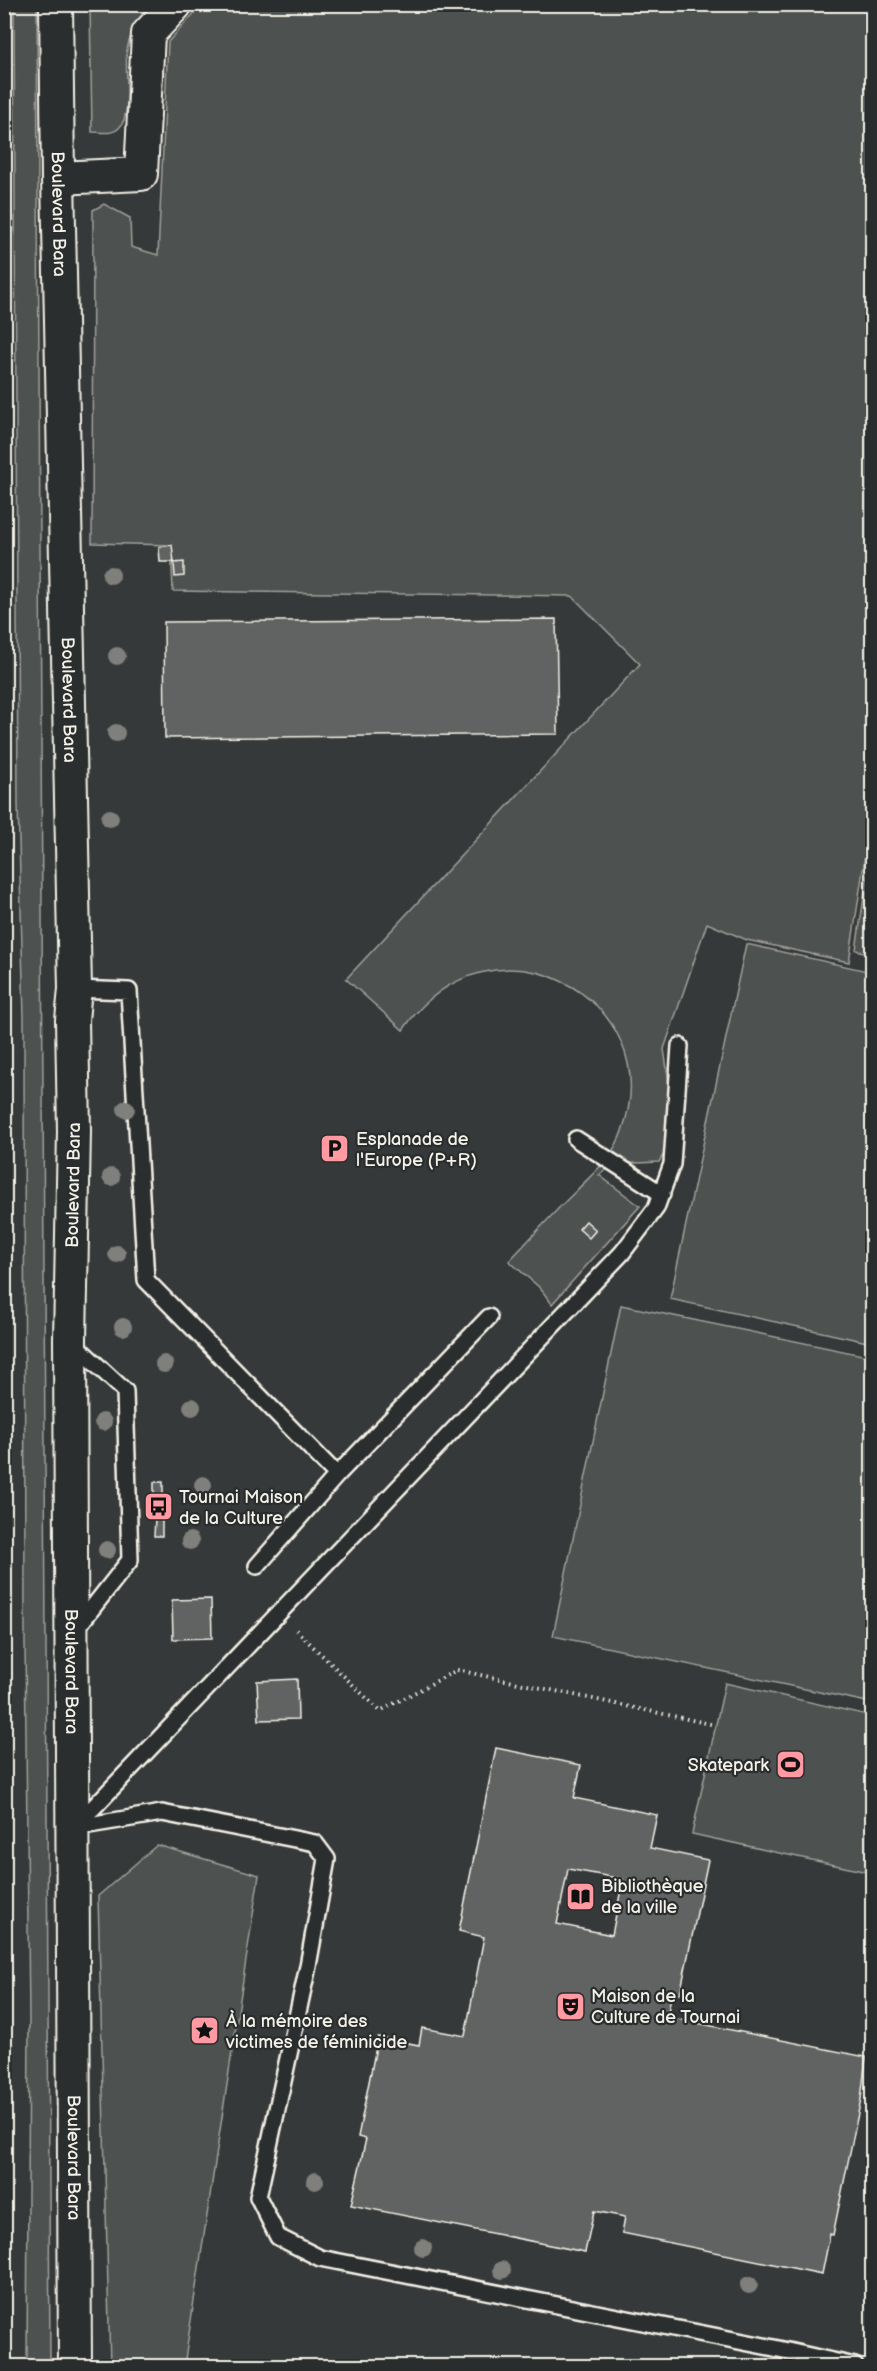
<svg xmlns="http://www.w3.org/2000/svg" width="877" height="2371" viewBox="0 0 877 2371" font-family="'Balsamiq Sans',sans-serif">
  <style>
    .green { fill: #4e514f; stroke: #a1a19c; stroke-width: 1.5 }
    .building { fill: #616362; stroke: #f4f1e8; stroke-width: 1.5; fill-rule: evenodd }
    .lines { fill: none; stroke-linecap: round; stroke-linejoin: round }
    .lane-casing { stroke: #f4f1e8; stroke-width: 20 }
    .street-casing { stroke: #f4f1e8; stroke-width: 36 }
    .path { stroke: #f4f1e8; stroke-width: 4; stroke-dasharray: 1.5 4.5; stroke-linecap: butt }
    .lane { stroke: #2a2d2e; stroke-width: 15 }
    .street { stroke: #2a2d2e; stroke-width: 32 }
    .tree { fill: #7f7f7c }
    .labels { text-anchor: middle; stroke-width: 4.5; stroke-linejoin: round; paint-order: stroke }
    .street-label { font-size: 18px; fill: #f4f1e8; stroke: #2a2d2e }
    .poi-label { font-size: 18px; fill: #f4f1e8; stroke: #2a2d2e; text-anchor: start }
  </style>
  <rect width="100%" height="100%" fill="#363939"/>
  <filter id="ink" filterUnits="userSpaceOnUse"><feTurbulence type="fractalNoise" baseFrequency=".0167" numOctaves="2"/><feDisplacementMap in="SourceGraphic" scale="12" xChannelSelector="R" yChannelSelector="G"/><feConvolveMatrix kernelMatrix="1 2 1 2 8 2 1 2 1" color-interpolation-filters="sRGB"/></filter>
  <g filter="url(#ink)">
    <path class="green" d="M846,4V8H872V810L849,962L747,940L707,923L664,1049L670,1090L671,1142L659,1162L615,1164L599,1175L640,1206L552,1304L540,1288L509,1261C531,1238 552,1214 575,1192C594,1172 613,1158 622,1131C671,998 490,901 403,1030L346,979L640,664L572,596L173,591L171,545L92,543L93,210L104,204L130,218L131,247L158,255L168,42L202,5Z
      M14,5H37L50,2366H27L29,2019L25,1643L24,1018L18,805Z
      M90,5H151C140,18 130,32 127,50C124,69 133,115 119,128C112,135 100,132 92,132Z
      M872,844V954L856,950Z
      M746,944L872,972V1343L670,1299Z
      M621,1305L872,1357V1703L553,1636Z
      M725,1683L872,1716V1873L692,1834Z
      M157,1845L259,1875L184,2366H110L98,1896Z"/>
    <path class="building" d="M172,545L174,562H160L159,547Z
      M184,562V576L175,577L174,563Z
      M556,619L558,734L165,738L164,622Z
      M586,1221L596,1230L589,1238L579,1229Z
      M154,1482H163V1499H154Z
      M162,1517V1536H154L155,1518Z
      M211,1599L212,1638L173,1639L172,1600Z
      M297,1679L298,1719L259,1720L257,1681Z
      M496,1748L581,1765L574,1798L657,1815L650,1848L708,1860L680,1994L672,1992L667,2017L866,2057L861,2099L833,2235L830,2234L822,2274L622,2233L625,2217L594,2211L585,2252L351,2205L366,2139L358,2137L378,2037L419,2045L422,2028L465,2036L484,1937L459,1931ZM568,1869L623,1879L612,1935L557,1924Z"/>
    <g class="lines">
      <defs>
        <path id="lane" d="M75,989L129,991L146,1280L337,1475
          M576,1139L662,1194
          M72,1342L125,1391L130,1560L75,1630
          M257,1566L337,1475L489,1317
          M73,1826L92,1809L622,1253L656,1208L672,1164L680,1046
          M71,1828L162,1813L315,1843L327,1859L308,1966L258,2197L278,2237L320,2258L774,2348L855,2366"/>
        <g id="street">
          <path id="s1" d="M56,4L58,178L75,989L72,1020L74,1131L70,1340L75,2366"/>
          <path d="M58,178L141,174L148,34L176,4"/>
        </g>
      </defs>
      <use href="#lane" class="lane-casing"/>
      <use href="#street" class="street-casing"/>
      <path class="path" d="M296,1630L380,1711L457,1670L715,1725"/>
      <use href="#lane" class="lane"/>
      <use href="#street" class="street"/>
    </g>
    <g class="tree">
      <circle cx="111" cy="575" r="9"/>
      <circle cx="117" cy="656" r="9"/>
      <circle cx="116" cy="733" r="9"/>
      <circle cx="110" cy="818" r="9"/>
      <circle cx="126" cy="1109" r="9"/>
      <circle cx="111" cy="1177" r="9"/>
      <circle cx="117" cy="1254" r="9"/>
      <circle cx="123" cy="1327" r="9"/>
      <circle cx="164" cy="1364" r="9"/>
      <circle cx="192" cy="1407" r="9"/>
      <circle cx="103" cy="1422" r="9"/>
      <circle cx="203" cy="1485" r="9"/>
      <circle cx="190" cy="1541" r="9"/>
      <circle cx="107" cy="1550" r="9"/>
      <circle cx="315" cy="2181" r="9"/>
      <circle cx="423" cy="2248" r="9"/>
      <circle cx="502" cy="2270" r="9"/>
      <circle cx="749" cy="2285" r="9"/>
    </g>
  </g>
  <defs>
    <symbol id="parking-square" viewBox="-11 -11 22 22"><rect x="-9" y="-9" width="18" height="18" rx="4" fill="#ff9aa2" stroke="#2a2d2e"/><path d="M-3.5-5.5H1a3.5 3.5 0 0 1 0 7H-1V5.5H-3.5ZM-1-3.4V-.6H.8a1.4 1.4 0 0 0 0-2.8Z" fill="#111"/></symbol>
    <symbol id="bus-square" viewBox="-11 -11 22 22"><rect x="-9" y="-9" width="18" height="18" rx="4" fill="#ff9aa2" stroke="#2a2d2e"/><path d="M-5-6H5V4H4V6H2V4H-2V6H-4V4H-5ZM-3.5-4V0h7V-4ZM-3.5 1.2v1.5H-2V1.2ZM2 1.2v1.5H3.5V1.2Z" fill="#111"/></symbol>
    <symbol id="stadium-square" viewBox="-11 -11 22 22"><rect x="-9" y="-9" width="18" height="18" rx="4" fill="#ff9aa2" stroke="#2a2d2e"/><path d="M0-5a6.5 5 0 1 0 0 10a6.5 5 0 1 0 0-10ZM-3.5-1.8h7v3.6h-7Z" fill="#111"/></symbol>
    <symbol id="library-square" viewBox="-11 -11 22 22"><rect x="-9" y="-9" width="18" height="18" rx="4" fill="#ff9aa2" stroke="#2a2d2e"/><path d="M-6-4Q-3-5.5-.7-3.5V5Q-3 3-6 4ZM6-4Q3-5.5 .7-3.5V5Q3 3 6 4Z" fill="#111"/></symbol>
    <symbol id="theatre-square" viewBox="-11 -11 22 22"><rect x="-9" y="-9" width="18" height="18" rx="4" fill="#ff9aa2" stroke="#2a2d2e"/><path d="M-5-5.5Q0-4 5-5.5V0Q5 5 0 6Q-5 5-5 0ZM-3.3-2.5H-1v1.5H-3.3ZM1-2.5H3.3v1.5H1ZM-2.8 1Q0 5.5 2.8 1Z" fill="#111"/></symbol>
    <symbol id="sight-square" viewBox="-11 -11 22 22"><rect x="-9" y="-9" width="18" height="18" rx="4" fill="#ff9aa2" stroke="#2a2d2e"/><path d="M0-6L1.8-2.2L6-1.7L2.9 1.2L3.7 5.4L0 3.3L-3.7 5.4L-2.9 1.2L-6-1.7L-1.8-2.2Z" fill="#111"/></symbol>
  </defs>
  <g fill-rule="evenodd">
    <use href="#parking-square" x="318" y="1132" width="33" height="33"/>
    <use href="#bus-square" x="142" y="1490" width="33" height="33"/>
    <use href="#stadium-square" x="774" y="1748" width="33" height="33"/>
    <use href="#library-square" x="564" y="1880" width="33" height="33"/>
    <use href="#theatre-square" x="554" y="1990" width="33" height="33"/>
    <use href="#sight-square" x="188" y="2014" width="33" height="33"/>
  </g>
  <g class="labels">
    <g class="street-label">
      <text dy="6" stroke="none"><textPath href="#s1" startOffset="210">Boulevard Bara</textPath></text>
      <text dy="6" stroke="none"><textPath href="#s1" startOffset="696">Boulevard Bara</textPath></text>
      <text transform="translate(73 1185) rotate(-89)" y="6">Boulevard Bara</text>
      <text dy="6" stroke="none"><textPath href="#s1" startOffset="1668">Boulevard Bara</textPath></text>
      <text dy="6" stroke="none"><textPath href="#s1" startOffset="2154">Boulevard Bara</textPath></text>
    </g>
    <g class="poi-label">
      <text x="356" y="1145">Esplanade de<tspan x="356" dy="21">l'Europe (P+R)</tspan></text>
      <text x="179" y="1503">Tournai Maison<tspan x="179" dy="21">de la Culture</tspan></text>
      <text x="769" y="1771" text-anchor="end">Skatepark</text>
      <text x="601" y="1892">Bibliothèque<tspan x="601" dy="21">de la ville</tspan></text>
      <text x="591" y="2002">Maison de la<tspan x="591" dy="21">Culture de Tournai</tspan></text>
      <text x="226" y="2027">À la mémoire des<tspan x="226" dy="21">victimes de féminicide</tspan></text>
    </g>
  </g>
  <rect width="877" height="2371" fill="none" stroke="#2a2d2e" stroke-width="24"/>
  <rect x="12" y="12" width="853" height="2347" fill="none" stroke="#f4f1e8" stroke-width="2" filter="url(#ink)"/>
</svg>
